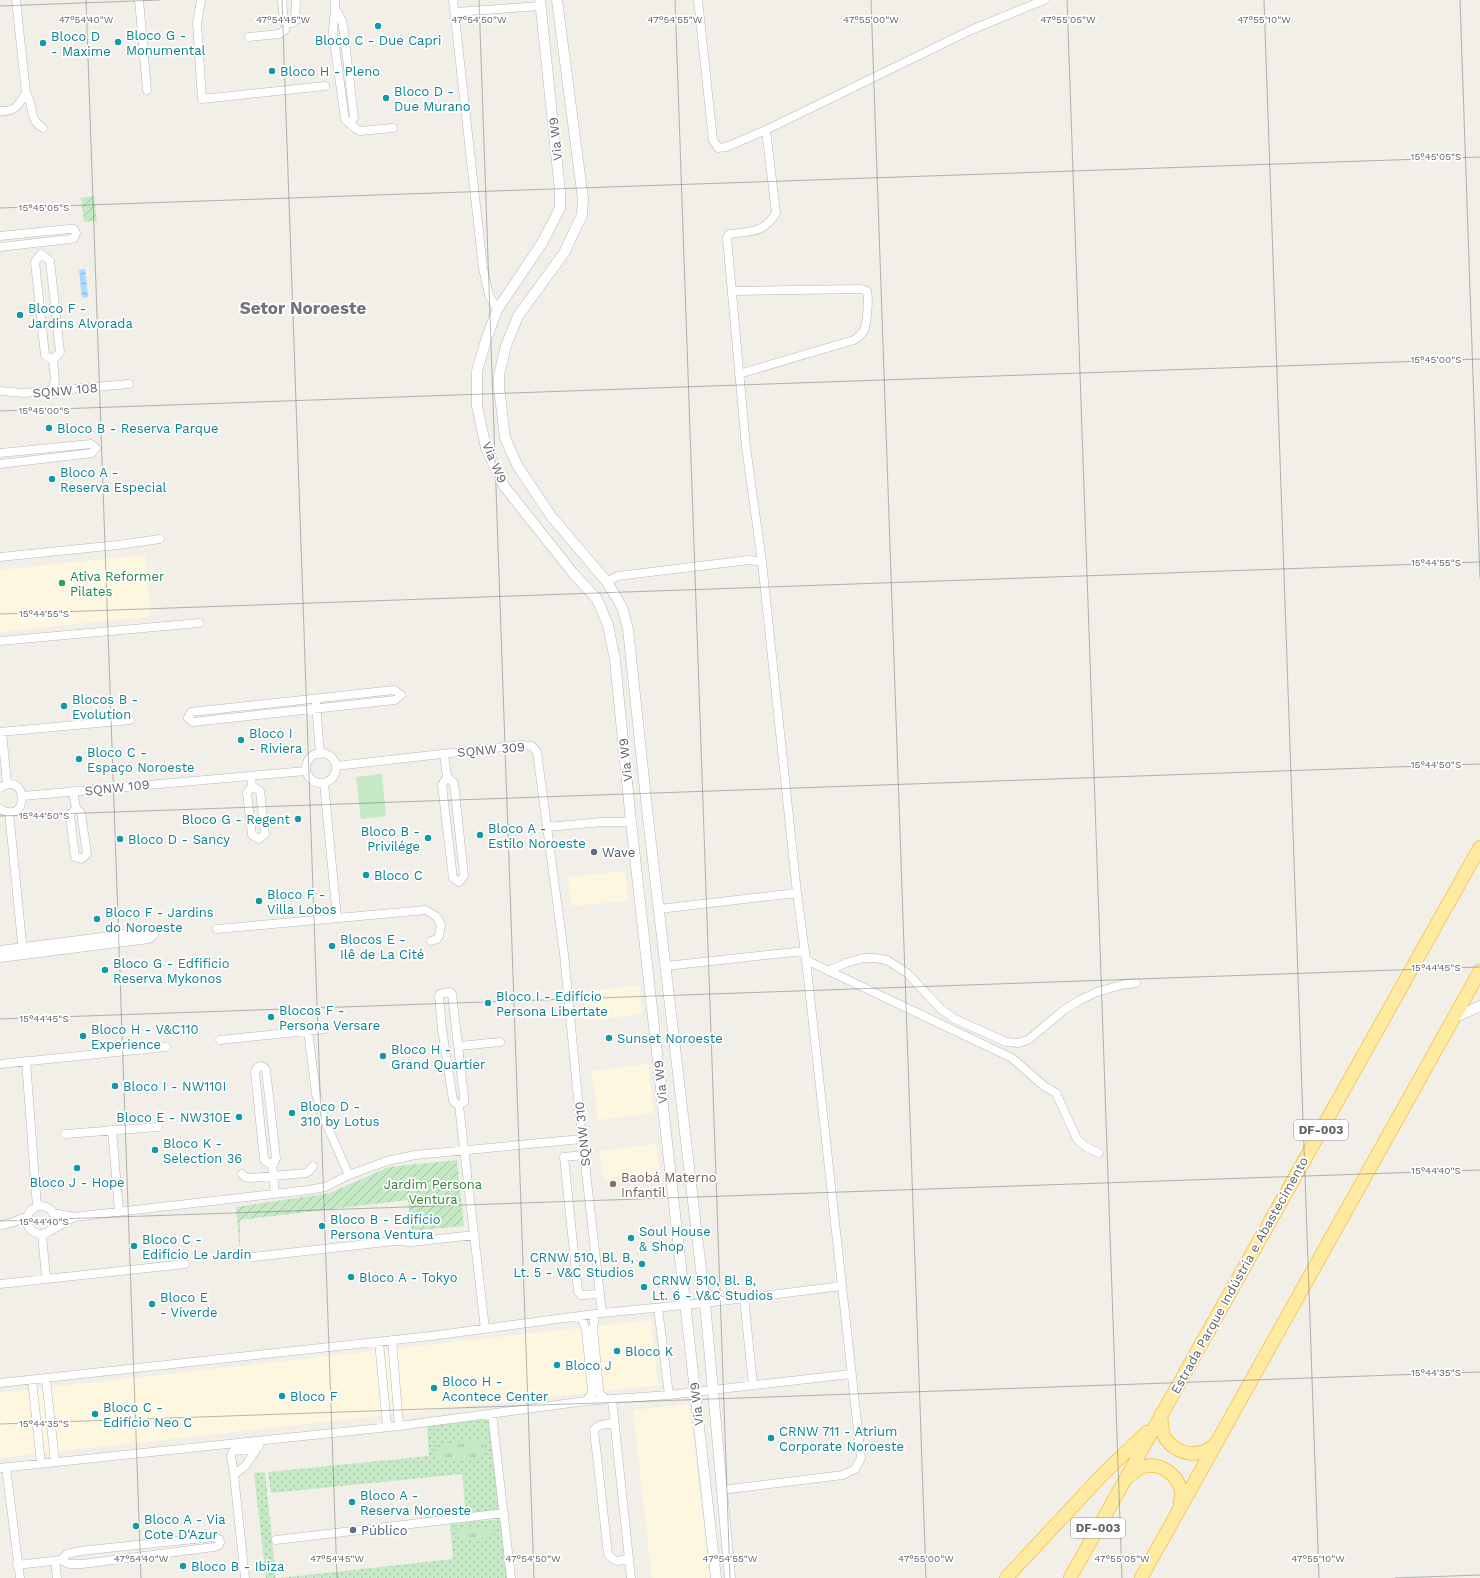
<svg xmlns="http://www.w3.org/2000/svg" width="1480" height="1578" viewBox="0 0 1480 1578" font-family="'Work Sans',sans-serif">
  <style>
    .commercial { fill: #fef7e0 }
    .grass { fill: url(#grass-dots) }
    .park { fill: url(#park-tufts) }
    .garden { fill: url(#garden-furrows) }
    .pitch { fill: #c5e8c5 }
    .water { fill: url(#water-waves) }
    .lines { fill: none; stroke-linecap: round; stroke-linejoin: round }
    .minor-casing { stroke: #b5b8bc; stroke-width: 9 }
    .tertiary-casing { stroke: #b5b8bc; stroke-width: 11 }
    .trunk-casing { stroke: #f9ab00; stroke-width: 14 }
    .minor { stroke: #fff; stroke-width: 8 }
    .tertiary { stroke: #fff; stroke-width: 10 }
    .trunk { stroke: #feeaa1; stroke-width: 13 }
    .ticks { fill: none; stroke: #5f6368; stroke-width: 1; stroke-opacity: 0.45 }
    .culture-dot { fill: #0f9aa8; stroke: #fff; stroke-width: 1.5 }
    .leisure-dot { fill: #2e9e5b; stroke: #fff; stroke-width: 1.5 }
    .service-dot { fill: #5c6f8a; stroke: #fff; stroke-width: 1.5 }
    .education-dot { fill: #8d6e63; stroke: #fff; stroke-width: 1.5 }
    .labels { text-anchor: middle; stroke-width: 3.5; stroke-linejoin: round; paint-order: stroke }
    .shield { fill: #fff; stroke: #8f9295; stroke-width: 1 }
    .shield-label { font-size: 12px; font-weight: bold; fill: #5f6368 }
    .culture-label { font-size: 13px; fill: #0d838f; stroke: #fff; text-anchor: start }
    .street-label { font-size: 13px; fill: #5f6368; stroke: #fff }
    .leisure-label { font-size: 13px; fill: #27864d; stroke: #fff; text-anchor: start }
    .service-label { font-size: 13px; fill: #4e5e75; stroke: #fff; text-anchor: start }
    .education-label { font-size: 13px; fill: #785e54; stroke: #fff; text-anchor: start }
    .park-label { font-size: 13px; fill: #348238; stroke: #fff }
    .district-label { font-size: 17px; font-weight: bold; fill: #70757a; stroke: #fff }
    .ticks-label { font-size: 10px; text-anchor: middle; fill: #5f6368; stroke: #fff; stroke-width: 3.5; stroke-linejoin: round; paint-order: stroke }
  </style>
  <defs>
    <pattern id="grass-dots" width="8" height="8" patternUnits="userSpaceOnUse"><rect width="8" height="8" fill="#c5e8c5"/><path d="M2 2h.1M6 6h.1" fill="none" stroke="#a3c0a4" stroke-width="1.8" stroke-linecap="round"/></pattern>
    <pattern id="park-tufts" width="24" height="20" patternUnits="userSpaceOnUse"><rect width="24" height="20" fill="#c5e8c5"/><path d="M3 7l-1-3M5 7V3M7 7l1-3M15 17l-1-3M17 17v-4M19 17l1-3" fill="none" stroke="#a3c0a4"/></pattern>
    <pattern id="garden-furrows" width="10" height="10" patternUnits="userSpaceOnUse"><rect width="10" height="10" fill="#c5e8c5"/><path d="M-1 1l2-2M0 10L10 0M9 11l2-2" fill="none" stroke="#a3c0a4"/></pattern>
    <pattern id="water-waves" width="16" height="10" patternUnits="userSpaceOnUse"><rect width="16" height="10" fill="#aadaff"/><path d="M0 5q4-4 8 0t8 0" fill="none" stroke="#8eb4d2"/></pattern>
  </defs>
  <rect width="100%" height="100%" fill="#f1efe8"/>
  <path class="commercial" d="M145,555L151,616L0,632V570Z
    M625,871L628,901L571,906L568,877Z
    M639,985L642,1014L586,1021L583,992Z
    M648,1064L654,1113L598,1120L592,1071Z
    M656,1144L660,1172L603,1179L600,1151Z
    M651,1320L658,1385L0,1458V1393Z
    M689,1404L710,1578H652L633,1410Z"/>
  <path class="grass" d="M490,1419L501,1510L466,1514L462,1474L271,1493L268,1472L429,1456L427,1426Z
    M265,1472L276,1578H266L254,1473Z
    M501,1519L507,1578H279L453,1559L450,1524Z"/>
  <path class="park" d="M484,1439L485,1457L436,1462L434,1445Z
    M493,1526L494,1537L460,1540L458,1529Z"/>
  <path class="garden" d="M94,196L97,221L84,222L81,198Z
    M457,1160L464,1226L411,1231L408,1200L240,1220V1252L236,1207L330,1193L389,1167Z"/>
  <path class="pitch" d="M382,774L386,816L361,819L356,777Z"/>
  <path class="water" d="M85,269L88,297L82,298L79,270Z"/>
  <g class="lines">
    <defs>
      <path id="minor" d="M16,0L26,93C35,106 28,120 43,128
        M139,0L147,90
        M201,0L197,23L202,99L325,86
        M282,0L284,22C286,24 293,24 295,21L296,0
        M335,0C336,12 333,22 333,33L345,119L356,129L360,131L393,128
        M453,0L483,268L489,295L497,310
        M698,0L713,140L718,148L726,147L766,130L971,30L1044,0
        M336,10L342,21L344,33L354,118L349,123
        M455,12L541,6
        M249,37L279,34L285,30L286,23
        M0,111C16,112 18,105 26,93
        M0,236L69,229H74L76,233L74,238L70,239L0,247
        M41,254L50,261L60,352L53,360L45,355L35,262Z
        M732,291L861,289L867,291C869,300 867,319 865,328C863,334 858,337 854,340L739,374
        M0,391L24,393L129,384
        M52,391L55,380L53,360
        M0,453L91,444L96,448L92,453L0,464
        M0,557L118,545L160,539
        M607,582L618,576L749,560L762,562
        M0,641L199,623
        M394,690L401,695L395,700L193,722L188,718L191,712Z
        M316,704L320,754
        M0,732L130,720
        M2,732L7,784
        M306 768a15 15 0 1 1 30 0a15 15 0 1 1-30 0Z
        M444,754L447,777L442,785L453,878L459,882L464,876L454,783L447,777
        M336,766L521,745L532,746L537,752L564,954L580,1119L602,1313
        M251,776L252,786L247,793L252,835L259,839L265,834L260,791L252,786
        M324,783L337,918
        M0,788C29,769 29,827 0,809
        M73,791L76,808L81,813L87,854L81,859L75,857L70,814L76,808
        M23,796L306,771
        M9,812L23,953
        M547,827L602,822H631
        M659,909L797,893
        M217,929L426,910L437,917L441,925L439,936L437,939L431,941
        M0,950L149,931L154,935L149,939L0,958
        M806,960L1012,1058L1044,1086L1056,1093L1077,1139L1086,1147L1099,1153
        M666,966L804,951
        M828,971L846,963L863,958H875L887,960L907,973L941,1009L953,1018L1006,1042L1018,1043L1028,1040L1064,1010L1080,1000L1097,992L1121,985L1136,983
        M450,992L452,994L464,1097V1102L459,1105L455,1103L453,1100L442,1029L439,996L440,994Z
        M308,1031L316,1094L325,1121L349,1175
        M220,1040L325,1029
        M459,1046L500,1042
        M26,1061L37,1207
        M0,1064L166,1047
        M459,1105L485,1329
        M112,1130L119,1211
        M65,1134L158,1127
        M584,1155L564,1157L578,1291L581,1295L599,1294
        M272,1164L266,1162L264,1159L255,1072L258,1067L261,1066L265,1068L266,1070L276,1158L274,1163L272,1164L275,1194
        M242,1174L245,1177L251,1178L306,1173L309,1171L313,1166
        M27 1220a14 14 0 1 1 28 0a14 14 0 1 1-28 0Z
        M53,1213L74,1217L308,1190L325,1187L349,1175L387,1161L415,1155L582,1139
        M0,1225L11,1223L28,1216
        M50,1231L74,1217
        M42,1234L46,1278
        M253,1257L394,1241L411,1242L475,1235
        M0,1284L185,1264
        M744,1298L753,1385
        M658,1308L669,1395
        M595,1314L593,1328L599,1389L600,1394L606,1399
        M581,1316L586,1330L592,1390V1394L586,1401
        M392,1340L399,1426
        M379,1342L387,1426
        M46,1379L55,1462
        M32,1380L41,1463
        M0,1383L431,1336L602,1313L705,1303L842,1286
        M612,1399L631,1578
        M492,1414L511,1578
        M614,1424C606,1424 599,1423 594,1430L608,1554C614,1563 619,1561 629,1559
        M6,1467L20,1578
        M0,1468L399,1426L586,1401L669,1395L851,1374
        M234,1475L245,1466L259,1446
        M722,1490L843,1475L855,1469L861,1458L806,960L797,893L762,562L746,447L727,238L730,234C751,231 764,233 776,213L766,130
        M276,1540L504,1513
        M55,1561L57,1578
        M17,1565L61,1560L69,1564H82L214,1547L219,1545L220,1542L219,1539L213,1537L80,1551L67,1554L61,1560
        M245,1578L234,1475L231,1456L233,1451L258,1448"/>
      <path id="tertiary" d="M540,0L560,191V208L542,243L497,310L486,340L477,371V406L486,448L504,486L573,573L597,599L608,625L615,660L631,822L716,1578
        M557,0L583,199L582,215L564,253L518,316L506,346L499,375V387L505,438L517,465L551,516L607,582L622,607L628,629L648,818L705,1303L730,1578
        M1454,1018L1480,1006"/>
      <path id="trunk" d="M1161,1414C1161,1420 1162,1427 1163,1433C1168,1448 1187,1457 1202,1452C1207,1451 1211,1447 1215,1444
        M1129,1476C1133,1474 1137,1469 1142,1467C1159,1461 1177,1474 1181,1490C1182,1495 1180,1501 1180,1506
        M1006,1578L1104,1473L1147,1432
        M1070,1578L1480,847
        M1141,1578L1480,971"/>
    </defs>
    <use href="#minor" class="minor-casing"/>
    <use href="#tertiary" class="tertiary-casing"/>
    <use href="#trunk" class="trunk-casing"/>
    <use href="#minor" class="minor"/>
    <use href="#tertiary" class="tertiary"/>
    <use href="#trunk" class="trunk"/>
  </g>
  <path class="ticks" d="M86,0L141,1578M282,0L337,1578M479,0L534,1578M675,0L730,1578M871,0L926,1578M1067,0L1122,1578M1264,0L1319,1578M1460,0L1480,579M0,6L160,0M0,208L1480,157M0,411L1480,359M0,614L1480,562M0,816L1480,764M0,1019L1480,967M0,1221L1480,1170M0,1424L1480,1372M1395,1578L1480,1575"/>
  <g class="culture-dot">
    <circle cx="378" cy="26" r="4"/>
    <circle cx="118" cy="42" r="4"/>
    <circle cx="43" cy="43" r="4"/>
    <circle cx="272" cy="71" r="4"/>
    <circle cx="386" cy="98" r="4"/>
    <circle cx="20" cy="315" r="4"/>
    <circle cx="49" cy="428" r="4"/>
    <circle cx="52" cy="479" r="4"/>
    <circle cx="64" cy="706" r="4"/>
    <circle cx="241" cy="740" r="4"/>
    <circle cx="79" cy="759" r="4"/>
    <circle cx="298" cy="819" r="4"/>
    <circle cx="480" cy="835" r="4"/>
    <circle cx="428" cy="838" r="4"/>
    <circle cx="120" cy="839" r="4"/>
    <circle cx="366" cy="875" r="4"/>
    <circle cx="259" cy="901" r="4"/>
    <circle cx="97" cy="919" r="4"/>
    <circle cx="332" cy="946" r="4"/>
    <circle cx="105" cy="970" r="4"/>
    <circle cx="488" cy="1003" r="4"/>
    <circle cx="271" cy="1017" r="4"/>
    <circle cx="83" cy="1036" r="4"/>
    <circle cx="609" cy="1038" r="4"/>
    <circle cx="383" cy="1056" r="4"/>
    <circle cx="115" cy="1086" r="4"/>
    <circle cx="292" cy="1113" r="4"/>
    <circle cx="239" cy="1117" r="4"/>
    <circle cx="155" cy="1150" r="4"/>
    <circle cx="77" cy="1168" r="4"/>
    <circle cx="322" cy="1226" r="4"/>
    <circle cx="631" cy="1238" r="4"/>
    <circle cx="134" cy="1246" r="4"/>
    <circle cx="642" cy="1264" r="4"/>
    <circle cx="351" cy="1277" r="4"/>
    <circle cx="644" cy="1287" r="4"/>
    <circle cx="152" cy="1304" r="4"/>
    <circle cx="617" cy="1351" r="4"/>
    <circle cx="557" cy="1365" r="4"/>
    <circle cx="434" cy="1388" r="4"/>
    <circle cx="282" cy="1396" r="4"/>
    <circle cx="95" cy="1414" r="4"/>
    <circle cx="771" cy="1438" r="4"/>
    <circle cx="352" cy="1502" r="4"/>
    <circle cx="136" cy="1526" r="4"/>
    <circle cx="183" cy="1566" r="4"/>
  </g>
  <circle class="leisure-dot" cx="62" cy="583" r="4"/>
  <g class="service-dot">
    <circle cx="594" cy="852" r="4"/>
    <circle cx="353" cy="1530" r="4"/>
  </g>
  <circle class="education-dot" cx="613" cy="1184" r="4"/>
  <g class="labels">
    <g class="shield">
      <rect x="1294" y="1120" width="54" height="20" rx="3"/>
      <rect x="1071" y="1518" width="54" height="20" rx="3"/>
    </g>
    <g class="shield-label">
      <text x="1321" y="1134">DF-003</text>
      <text x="1098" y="1532">DF-003</text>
    </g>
    <g class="culture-label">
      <text x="126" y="40">Bloco G -<tspan x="126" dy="15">Monumental</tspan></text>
      <text x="51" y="41">Bloco D<tspan x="51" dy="15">- Maxime</tspan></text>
      <text x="378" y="45" text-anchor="middle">Bloco C - Due Capri</text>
      <text x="280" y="76">Bloco H - Pleno</text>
      <text x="394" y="96">Bloco D -<tspan x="394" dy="15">Due Murano</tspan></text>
      <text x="28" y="313">Bloco F -<tspan x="28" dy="15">Jardins Alvorada</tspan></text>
      <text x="57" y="433">Bloco B - Reserva Parque</text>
      <text x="60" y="477">Bloco A -<tspan x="60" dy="15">Reserva Especial</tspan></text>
      <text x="72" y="704">Blocos B -<tspan x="72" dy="15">Evolution</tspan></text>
      <text x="249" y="738">Bloco I<tspan x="249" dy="15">- Riviera</tspan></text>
      <text x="87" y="757">Bloco C -<tspan x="87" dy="15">Espaço Noroeste</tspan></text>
      <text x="290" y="824" text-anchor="end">Bloco G - Regent</text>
      <text x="488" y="833">Bloco A -<tspan x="488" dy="15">Estilo Noroeste</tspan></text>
      <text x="420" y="836" text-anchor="end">Bloco B -<tspan x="420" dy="15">Privilége</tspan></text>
      <text x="128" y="844">Bloco D - Sancy</text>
      <text x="374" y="880">Bloco C</text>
      <text x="267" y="899">Bloco F -<tspan x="267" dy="15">Villa Lobos</tspan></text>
      <text x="105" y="917">Bloco F - Jardins<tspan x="105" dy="15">do Noroeste</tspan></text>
      <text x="340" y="944">Blocos E -<tspan x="340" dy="15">Ilê de La Cité</tspan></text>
      <text x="113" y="968">Bloco G - Edfifício<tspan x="113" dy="15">Reserva Mykonos</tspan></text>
      <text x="496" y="1001">Bloco I - Edifício<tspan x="496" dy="15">Persona Libertate</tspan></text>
      <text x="279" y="1015">Blocos F -<tspan x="279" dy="15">Persona Versare</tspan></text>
      <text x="91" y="1034">Bloco H - V&amp;C110<tspan x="91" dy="15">Experience</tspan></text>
      <text x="617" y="1043">Sunset Noroeste</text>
      <text x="391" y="1054">Bloco H -<tspan x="391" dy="15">Grand Quartier</tspan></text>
      <text x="123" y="1091">Bloco I - NW110I</text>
      <text x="300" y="1111">Bloco D -<tspan x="300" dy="15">310 by Lotus</tspan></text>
      <text x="231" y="1122" text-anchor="end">Bloco E - NW310E</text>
      <text x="163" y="1148">Bloco K -<tspan x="163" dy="15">Selection 36</tspan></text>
      <text x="77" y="1187" text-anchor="middle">Bloco J - Hope</text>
      <text x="330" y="1224">Bloco B - Edifício<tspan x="330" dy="15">Persona Ventura</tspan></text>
      <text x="639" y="1236">Soul House<tspan x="639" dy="15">&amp; Shop</tspan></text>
      <text x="142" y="1244">Bloco C -<tspan x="142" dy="15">Edifício Le Jardin</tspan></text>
      <text x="634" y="1262" text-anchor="end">CRNW 510, Bl. B,<tspan x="634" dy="15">Lt. 5 - V&amp;C Studios</tspan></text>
      <text x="359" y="1282">Bloco A - Tokyo</text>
      <text x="652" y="1285">CRNW 510, Bl. B,<tspan x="652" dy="15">Lt. 6 - V&amp;C Studios</tspan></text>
      <text x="160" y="1302">Bloco E<tspan x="160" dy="15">- Viverde</tspan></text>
      <text x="625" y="1356">Bloco K</text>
      <text x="565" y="1370">Bloco J</text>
      <text x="442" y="1386">Bloco H -<tspan x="442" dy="15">Acontece Center</tspan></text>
      <text x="290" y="1401">Bloco F</text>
      <text x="103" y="1412">Bloco C -<tspan x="103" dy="15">Edifício Neo C</tspan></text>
      <text x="779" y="1436">CRNW 711 - Atrium<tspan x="779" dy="15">Corporate Noroeste</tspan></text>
      <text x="360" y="1500">Bloco A -<tspan x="360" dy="15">Reserva Noroeste</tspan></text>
      <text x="144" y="1524">Bloco A - Via<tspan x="144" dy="15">Cote D'Azur</tspan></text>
      <text x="191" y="1571">Bloco B - Ibiza</text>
    </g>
    <g class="street-label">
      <text transform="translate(555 139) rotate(-96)" y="5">Via W9</text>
      <text transform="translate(65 390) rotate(-5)" y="5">SQNW 108</text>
      <text transform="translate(495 462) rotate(67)" y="5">Via W9</text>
      <text transform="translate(491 749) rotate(-5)" y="5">SQNW 309</text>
      <text transform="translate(625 760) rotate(-96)" y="5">Via W9</text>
      <text transform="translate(117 787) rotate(-6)" y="5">SQNW 109</text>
      <text transform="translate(660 1082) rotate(-96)" y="5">Via W9</text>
      <text transform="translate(582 1134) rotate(-96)" y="5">SQNW 310</text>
      <text transform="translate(1239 1275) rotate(-61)" y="5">Estrada Parque Indústria e Abastecimento</text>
      <text transform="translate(696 1404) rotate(-96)" y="5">Via W9</text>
    </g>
    <g class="leisure-label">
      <text x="70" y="581">Ativa Reformer<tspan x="70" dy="15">Pilates</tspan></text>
    </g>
    <g class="service-label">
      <text x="602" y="857">Wave</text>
      <text x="361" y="1535">Público</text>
    </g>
    <g class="education-label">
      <text x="621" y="1182">Baobá Materno<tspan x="621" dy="15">Infantil</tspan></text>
    </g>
    <g class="park-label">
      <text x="433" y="1189">Jardim Persona<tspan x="433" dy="15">Ventura</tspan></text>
    </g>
    <g class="district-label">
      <text x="303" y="314">Setor Noroeste</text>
    </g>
  </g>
  <g class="ticks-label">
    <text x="86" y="23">47°54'40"W</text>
    <text x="283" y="23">47°54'45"W</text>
    <text x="479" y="23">47°54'50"W</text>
    <text x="675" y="23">47°54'55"W</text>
    <text x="871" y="23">47°55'00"W</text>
    <text x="1068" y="23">47°55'05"W</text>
    <text x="1264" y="23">47°55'10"W</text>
    <text x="1436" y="160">15°45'05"S</text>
    <text x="44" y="211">15°45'05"S</text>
    <text x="1436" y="363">15°45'00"S</text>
    <text x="44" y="414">15°45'00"S</text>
    <text x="1436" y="566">15°44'55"S</text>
    <text x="44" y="617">15°44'55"S</text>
    <text x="1436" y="768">15°44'50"S</text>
    <text x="44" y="819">15°44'50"S</text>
    <text x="1436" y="971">15°44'45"S</text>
    <text x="44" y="1022">15°44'45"S</text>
    <text x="1436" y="1174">15°44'40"S</text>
    <text x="44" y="1225">15°44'40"S</text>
    <text x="1436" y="1376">15°44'35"S</text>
    <text x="44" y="1427">15°44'35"S</text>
    <text x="141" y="1562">47°54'40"W</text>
    <text x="337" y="1562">47°54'45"W</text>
    <text x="533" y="1562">47°54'50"W</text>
    <text x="730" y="1562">47°54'55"W</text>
    <text x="926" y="1562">47°55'00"W</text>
    <text x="1122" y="1562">47°55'05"W</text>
    <text x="1318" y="1562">47°55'10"W</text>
  </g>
</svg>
